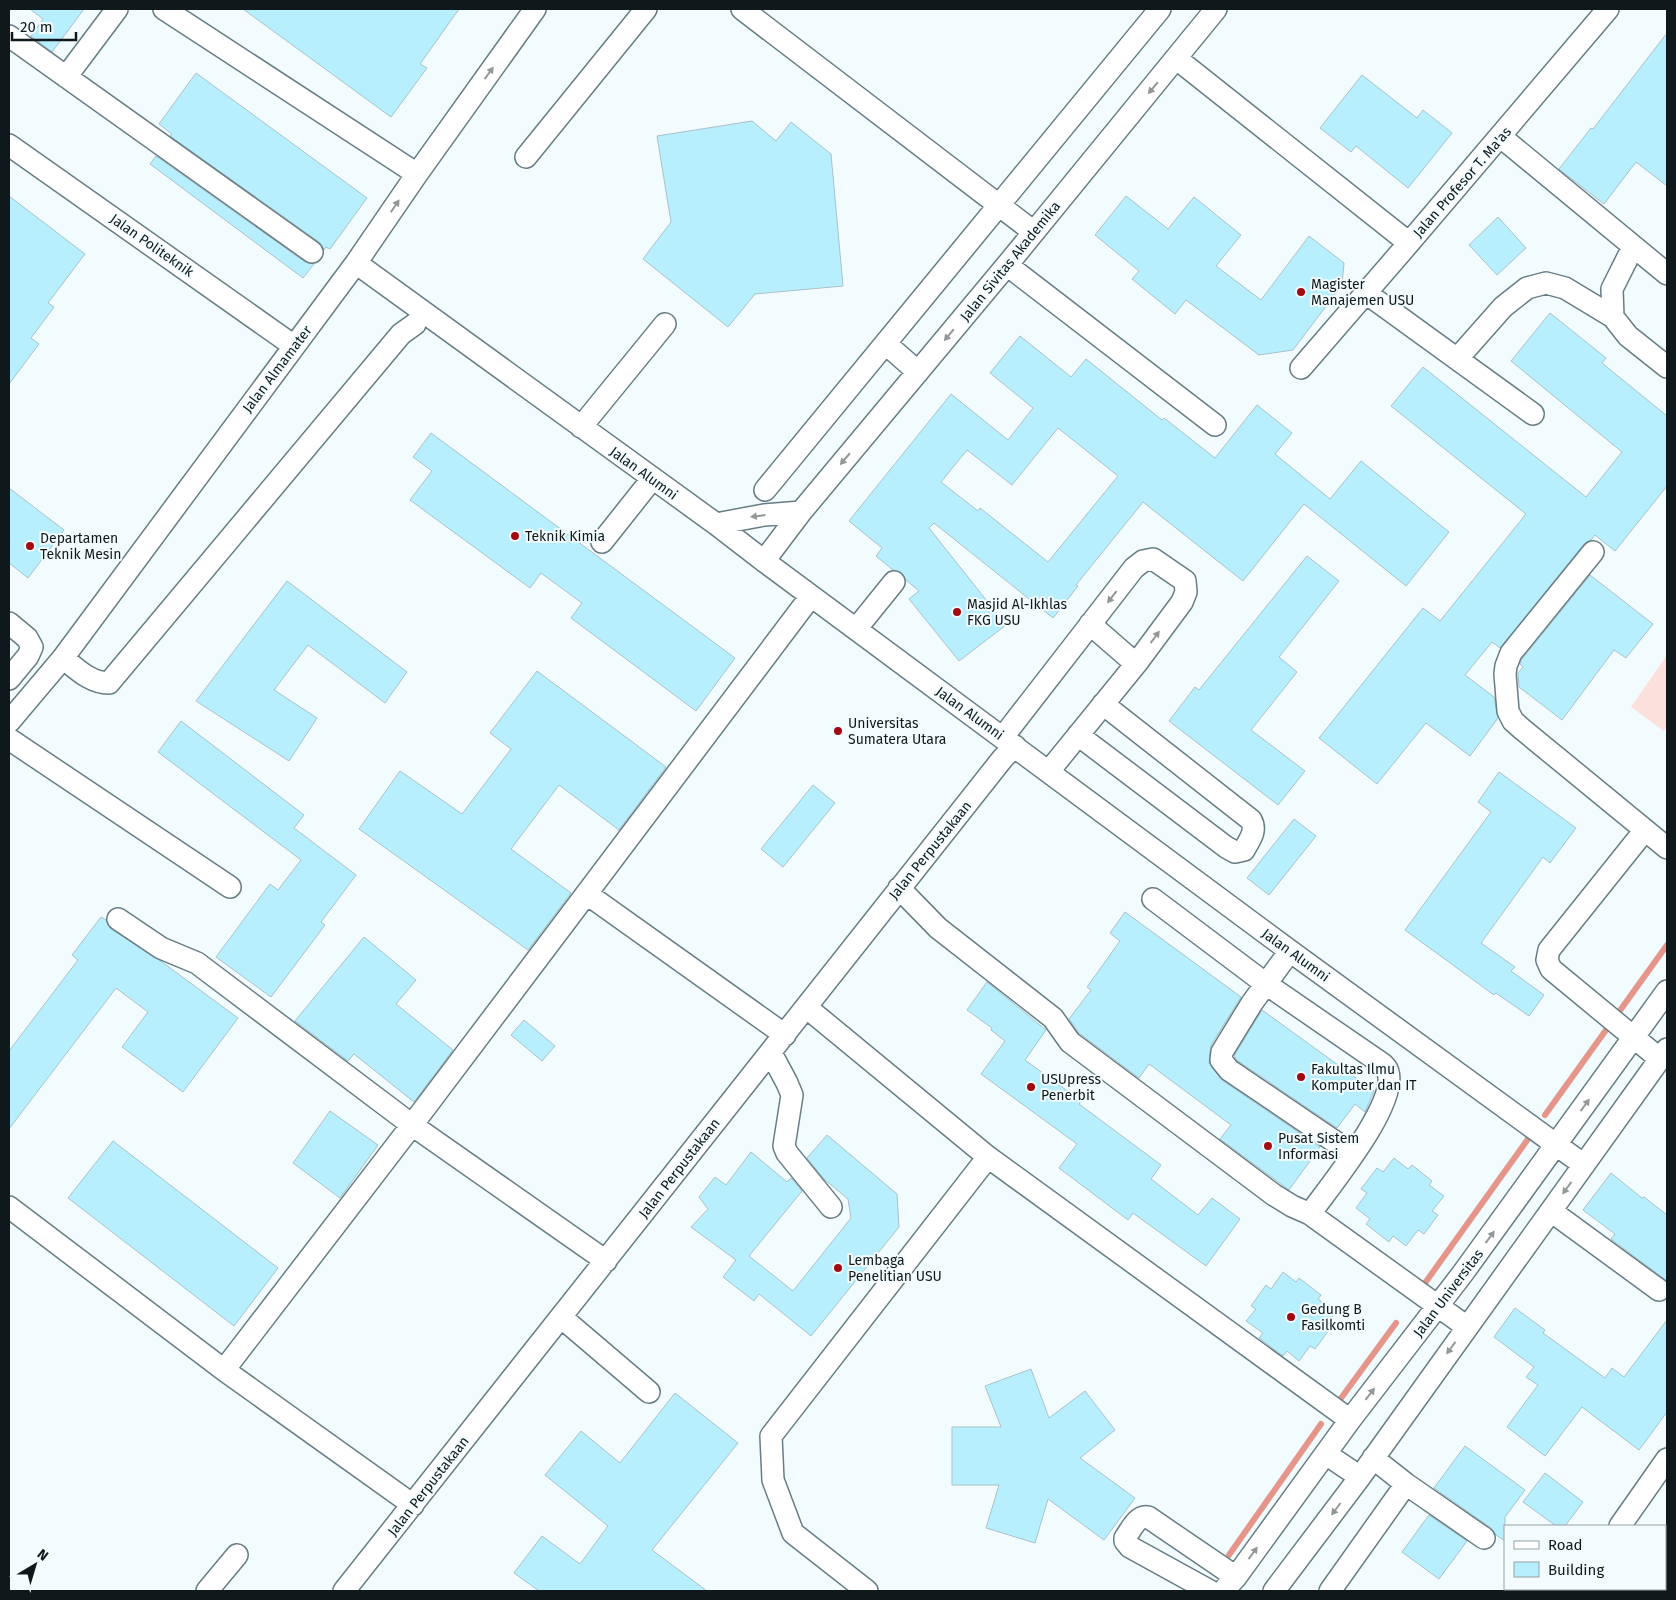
<svg xmlns="http://www.w3.org/2000/svg" width="1676" height="1600" viewBox="0 0 1676 1600" font-family="'Fira Sans',sans-serif">
  <style>
    .green { fill: #fce0dc }
    .lines { fill: none; stroke-linecap: round; stroke-linejoin: round }
    .stream { stroke: #e6958a; stroke-width: 6 }
    .building { fill: #b8efff; stroke: #a9c1c9; fill-rule: evenodd }
    .minor-casing { stroke: #677d84; stroke-width: 24 }
    .minor { stroke: #fff; stroke-width: 21 }
    .oneway { fill: #939798 }
    .poi-dot { fill: #a30a0f; stroke: #f2fcff; stroke-width: 2 }
    .labels { text-anchor: middle; stroke-width: 4; stroke-linejoin: round; paint-order: stroke }
    .street-label { font-size: 14px; fill: #0f181b; stroke: #f2fcff }
    .poi-label { font-size: 14px; fill: #0f181b; stroke: #f2fcff; text-anchor: start }
  </style>
  <rect width="100%" height="100%" fill="#f2fcff"/>
  <path class="green" d="M1667,655V726L1664,731L1631,707Z"/>
  <g class="lines">
    <path class="stream" d="M1545,1115L1667,945
      M1420,1290L1528,1139
      M1336,1405L1396,1323
      M1229,1555L1321,1424"/>
  </g>
  <path class="building" d="M30,9H84L52,52L31,36L43,19Z
    M243,9H459L420,64L427,68L391,117Z
    M1667,33V186L1636,162L1604,204L1559,169L1591,128L1593,129Z
    M196,73L367,198L330,249L326,247L324,250L319,242L170,136L172,134L159,124Z
    M1362,75L1417,118L1423,110L1452,133L1408,188L1356,146L1351,152L1320,128Z
    M752,121L776,141L791,122L831,154L843,286L755,294L728,327L643,259L671,222L657,136Z
    M156,156L305,262L314,264L303,278L150,164Z
    M9,196L85,254L48,303L54,307L31,338L39,344L9,384Z
    M1126,196L1168,229L1194,197L1241,235L1216,266L1261,300L1309,236L1344,263L1342,285L1293,350L1259,355L1186,300L1175,314L1132,279L1139,271L1095,235Z
    M1498,217L1526,248L1497,275L1469,245Z
    M1550,313L1606,358L1602,363L1667,416V486L1615,551L1595,535L1591,540L1584,544L1500,648L1492,642L1465,675L1494,697L1498,718L1470,756L1426,723L1377,784L1319,738L1423,608L1440,621L1526,514L1391,406L1423,367L1586,497L1622,452L1511,361Z
    M1020,336L1071,377L1086,359L1162,420L1164,418L1215,458L1257,405L1292,433L1275,454L1330,499L1361,461L1449,532L1406,586L1304,504L1243,581L1143,502L1076,585L1078,586L1053,618L934,523L929,528L1006,625L959,661L909,599L919,591L906,580L901,572L893,570L876,556L882,548L849,521L951,394L1008,440L1033,408L990,373ZM1058,428L1118,476L1048,562L980,508L978,511L941,482L967,450L1012,485Z
    M431,433L735,658L696,711L571,618L582,603L541,573L530,588L410,500L432,471L413,457Z
    M9,488L64,530L28,578L9,563Z
    M1307,556L1339,581L1279,657L1297,672L1251,730L1305,771L1278,805L1169,721L1195,687L1199,690Z
    M1590,575L1653,624L1626,658L1614,650L1562,720L1519,687L1518,673L1523,667L1520,664L1522,659Z
    M287,581L407,672L385,703L308,645L274,690L317,718L289,761L196,701Z
    M537,671L666,767L619,830L559,785L511,849L571,893L528,950L359,829L400,771L462,814L511,749L490,733Z
    M181,721L304,815L294,828L356,875L321,922L325,925L271,997L216,957L270,884L278,890L301,860L158,752Z
    M1499,772L1576,828L1550,863L1543,857L1481,943L1515,967L1511,971L1544,995L1529,1016L1496,993L1494,995L1405,930L1491,812L1478,802Z
    M813,785L835,803L783,867L761,849Z
    M1294,819L1316,836L1269,895L1247,878Z
    M1125,912L1241,997L1211,1045L1209,1063L1222,1080L1320,1147L1289,1190L1220,1139L1231,1125L1149,1064L1139,1078L1079,1033L1069,1019L1091,990L1087,987L1120,941L1110,933Z
    M101,917L106,920L111,929L162,962L238,1018L183,1092L122,1047L148,1012L116,988L9,1129V1051L78,960L72,955Z
    M364,937L416,980L396,1004L453,1050L414,1102L354,1054L348,1061L295,1021Z
    M987,982L1046,1030L1025,1060L1081,1101L1079,1104L1161,1165L1151,1179L1198,1215L1212,1198L1240,1219L1206,1266L1133,1213L1128,1220L1059,1168L1077,1144L981,1074L1005,1041L991,1030L992,1028L967,1010Z
    M1262,1010L1374,1091L1365,1112L1355,1104L1337,1128L1238,1061L1234,1056Z
    M524,1020L555,1046L542,1061L511,1035Z
    M330,1111L378,1145L340,1198L293,1163Z
    M827,1135L897,1194L899,1227L811,1336L759,1294L754,1301L723,1277L736,1260L691,1227L708,1209L699,1197L715,1177L726,1185L751,1152L787,1182L791,1178L802,1191L749,1256L793,1291L851,1218L848,1199L824,1179L807,1158Z
    M113,1141L278,1268L234,1326L68,1198Z
    M1394,1158L1408,1169L1412,1165L1432,1181L1429,1185L1444,1196L1432,1211L1438,1215L1424,1234L1418,1230L1406,1246L1393,1236L1389,1242L1366,1224L1370,1219L1356,1208L1367,1193L1361,1189L1377,1168L1383,1172Z
    M1611,1173L1642,1198L1644,1197L1667,1215V1281L1611,1239L1615,1234L1583,1210Z
    M1283,1272L1296,1282L1299,1278L1321,1295L1318,1299L1336,1312L1324,1327L1329,1330L1315,1349L1310,1346L1299,1361L1287,1351L1283,1356L1259,1338L1263,1333L1246,1321L1256,1309L1251,1306L1266,1285L1271,1289Z
    M1515,1308L1545,1330L1543,1333L1605,1378L1612,1368L1624,1377L1667,1320V1412L1639,1450L1582,1407L1545,1456L1507,1427L1538,1385L1526,1377L1534,1367L1494,1337Z
    M1031,1369L1049,1418L1085,1391L1115,1430L1080,1458L1135,1498L1104,1540L1048,1499L1035,1543L986,1528L999,1485H952V1427H1001L985,1386Z
    M675,1393L738,1443L652,1550L707,1591H539L514,1573L542,1536L580,1564L608,1526L545,1475L581,1431L620,1463Z
    M1465,1446L1525,1490L1505,1517V1541L1496,1535L1491,1528L1434,1488Z
    M1545,1473L1583,1502L1565,1526H1556L1523,1502Z
    M1429,1515L1467,1541L1439,1579L1402,1552Z"/>
  <g class="lines">
    <defs>
      <path id="minor" d="M164,9L417,174
        M742,9L1034,232
        M9,36L312,252
        M1177,59L1409,243L1608,9
        M66,77L117,9
        M1501,137L1667,274
        M9,145L294,346
        M526,157L646,9
        M1633,247L1612,289L1613,317L1628,336L1667,367
        M356,263L716,524L764,561L1290,951L1584,1165
        M1007,265L1215,425
        M1366,293L1533,414
        M886,344L918,372
        M1457,359L1503,307L1527,288L1546,283L1565,288L1613,317
        M1301,368L1409,243
        M581,427L665,324
        M765,490L1160,9
        M716,524L764,515L801,512
        M602,542L652,479
        M1593,552L1511,653L1506,666L1505,674L1508,711L1513,721L1522,729L1667,848
        M764,561L801,512L1007,265L1216,9
        M9,623L27,638L32,647L28,656L9,679
        M1090,624L1136,664
        M856,629L894,582
        M63,658C77,669 90,683 109,683L401,334L415,324
        M9,722L63,658L356,263L417,174L535,9
        M1078,735L1226,847L1235,852L1244,850C1250,839 1257,831 1251,820L1103,704
        M1003,737L1134,568L1143,561L1153,559L1185,581L1186,592L1182,602L1136,664L1049,771
        M9,739L230,887
        M1645,830L1549,950L1547,960L1551,969L1660,1059
        M899,888L938,928L1053,1018L1070,1042L1274,1195L1292,1206L1310,1214L1467,1327
        M587,894L785,1035
        M1153,899L1266,984L1381,1063C1384,1065 1387,1068 1388,1072C1398,1104 1329,1187 1310,1214
        M118,919L161,948L197,963L412,1125L606,1261
        M1290,951L1252,1003L1222,1052L1221,1060L1229,1070L1353,1154
        M806,1007L988,1157L1350,1420
        M771,1053L787,1083L792,1095L784,1146L787,1153L831,1207
        M9,1207L224,1370L413,1505
        M1551,1211L1659,1290
        M561,1317L649,1392
        M224,1370L412,1125L811,596
        M1326,1454L1360,1477
        M1373,1458L1406,1484L1484,1538
        M1620,1526L1667,1459
        M1665,1566L1667,1568
        M207,1591L237,1555
        M344,1591L1003,758L1015,746
        M867,1591L793,1533L773,1480L771,1436L988,1157
        M1210,1591L1130,1547L1125,1541V1538C1131,1530 1137,1515 1148,1517L1236,1577
        M1223,1591L1236,1577L1350,1420L1463,1273L1667,991
        M1274,1591L1360,1477L1667,1049
        M1330,1591L1406,1484"/>
    </defs>
    <use href="#minor" class="minor-casing"/>
    <use href="#minor" class="minor"/>
  </g>
  <defs><path id="oneway-solid" d="M-6-.8H1V-3.2L6.5 0L1 3.2V.8H-6Z" transform="scale(1.25)"/></defs>
  <g class="oneway">
    <use href="#oneway-solid" transform="translate(489 73) rotate(-54)"/>
    <use href="#oneway-solid" transform="translate(1153 88) rotate(130)"/>
    <use href="#oneway-solid" transform="translate(395 206) rotate(-56)"/>
    <use href="#oneway-solid" transform="translate(949 335) rotate(130)"/>
    <use href="#oneway-solid" transform="translate(845 459) rotate(130)"/>
    <use href="#oneway-solid" transform="translate(758 516) rotate(173)"/>
    <use href="#oneway-solid" transform="translate(1112 597) rotate(128)"/>
    <use href="#oneway-solid" transform="translate(1155 637) rotate(-54)"/>
    <use href="#oneway-solid" transform="translate(1585 1105) rotate(-54)"/>
    <use href="#oneway-solid" transform="translate(1567 1188) rotate(126)"/>
    <use href="#oneway-solid" transform="translate(1490 1237) rotate(-54)"/>
    <use href="#oneway-solid" transform="translate(1451 1348) rotate(126)"/>
    <use href="#oneway-solid" transform="translate(1370 1394) rotate(-52)"/>
    <use href="#oneway-solid" transform="translate(1336 1509) rotate(127)"/>
    <use href="#oneway-solid" transform="translate(1253 1553) rotate(-54)"/>
  </g>
  <g class="poi-dot">
    <circle cx="1301" cy="292" r="5"/>
    <circle cx="515" cy="536" r="5"/>
    <circle cx="30" cy="546" r="5"/>
    <circle cx="957" cy="612" r="5"/>
    <circle cx="838" cy="731" r="5"/>
    <circle cx="1301" cy="1077" r="5"/>
    <circle cx="1031" cy="1087" r="5"/>
    <circle cx="1268" cy="1146" r="5"/>
    <circle cx="838" cy="1268" r="5"/>
    <circle cx="1291" cy="1317" r="5"/>
  </g>
  <g class="labels">
    <g class="street-label">
      <text transform="translate(1462 182) rotate(-49)" y="5">Jalan Profesor T. Ma'as</text>
      <text transform="translate(152 245) rotate(35)" y="5">Jalan Politeknik</text>
      <text transform="translate(1010 261) rotate(-51)" y="5">Jalan Sivitas Akademika</text>
      <text transform="translate(277 369) rotate(-53)" y="5">Jalan Almamater</text>
      <text transform="translate(644 473) rotate(36)" y="5">Jalan Alumni</text>
      <text transform="translate(970 713) rotate(36)" y="5">Jalan Alumni</text>
      <text transform="translate(930 850) rotate(-51)" y="5">Jalan Perpustakaan</text>
      <text transform="translate(1296 955) rotate(36)" y="5">Jalan Alumni</text>
      <text transform="translate(679 1168) rotate(-52)" y="5">Jalan Perpustakaan</text>
      <text transform="translate(1448 1293) rotate(-53)" y="5">Jalan Universitas</text>
      <text transform="translate(428 1486) rotate(-52)" y="5">Jalan Perpustakaan</text>
    </g>
    <g class="poi-label">
      <text x="1311" y="289">Magister<tspan x="1311" dy="16">Manajemen USU</tspan></text>
      <text x="525" y="541">Teknik Kimia</text>
      <text x="40" y="543">Departamen<tspan x="40" dy="16">Teknik Mesin</tspan></text>
      <text x="967" y="609">Masjid Al-Ikhlas<tspan x="967" dy="16">FKG USU</tspan></text>
      <text x="848" y="728">Universitas<tspan x="848" dy="16">Sumatera Utara</tspan></text>
      <text x="1311" y="1074">Fakultas Ilmu<tspan x="1311" dy="16">Komputer dan IT</tspan></text>
      <text x="1041" y="1084">USUpress<tspan x="1041" dy="16">Penerbit</tspan></text>
      <text x="1278" y="1143">Pusat Sistem<tspan x="1278" dy="16">Informasi</tspan></text>
      <text x="848" y="1265">Lembaga<tspan x="848" dy="16">Penelitian USU</tspan></text>
      <text x="1301" y="1314">Gedung B<tspan x="1301" dy="16">Fasilkomti</tspan></text>
    </g>
  </g>
  <rect width="1676" height="1600" fill="none" stroke="#0f181b" stroke-width="20"/>
  <rect x="1504" y="1525" width="162" height="65" fill="#f2fcff" stroke="#97a1a4"/>
  <rect x="1514" y="1541" width="25" height="8" fill="#ffffff" stroke="#97a1a4"/>
  <text x="1548" y="1550" font-size="15" fill="#0f181b">Road</text>
  <rect x="1514" y="1562" width="25" height="15" fill="#b8efff" stroke="#97a1a4"/>
  <text x="1548" y="1575" font-size="15" fill="#0f181b">Building</text>
  <g transform="translate(35 1565) rotate(38)" stroke="#f2fcff" stroke-width="4" paint-order="stroke">
  <path d="M0-4L9 19L0 12L-9 19Z" fill="#0f181b"/>
  <text y="-8" font-size="14" font-weight="bold" text-anchor="middle" fill="#0f181b">N</text>
  </g>
  <path d="M12 32v8h64v-8" fill="none" stroke="#0f181b" stroke-width="2.5"/>
  <text x="20" y="32" font-size="15" fill="#0f181b" stroke="#f2fcff" stroke-width="4" paint-order="stroke">20 m</text>
</svg>
